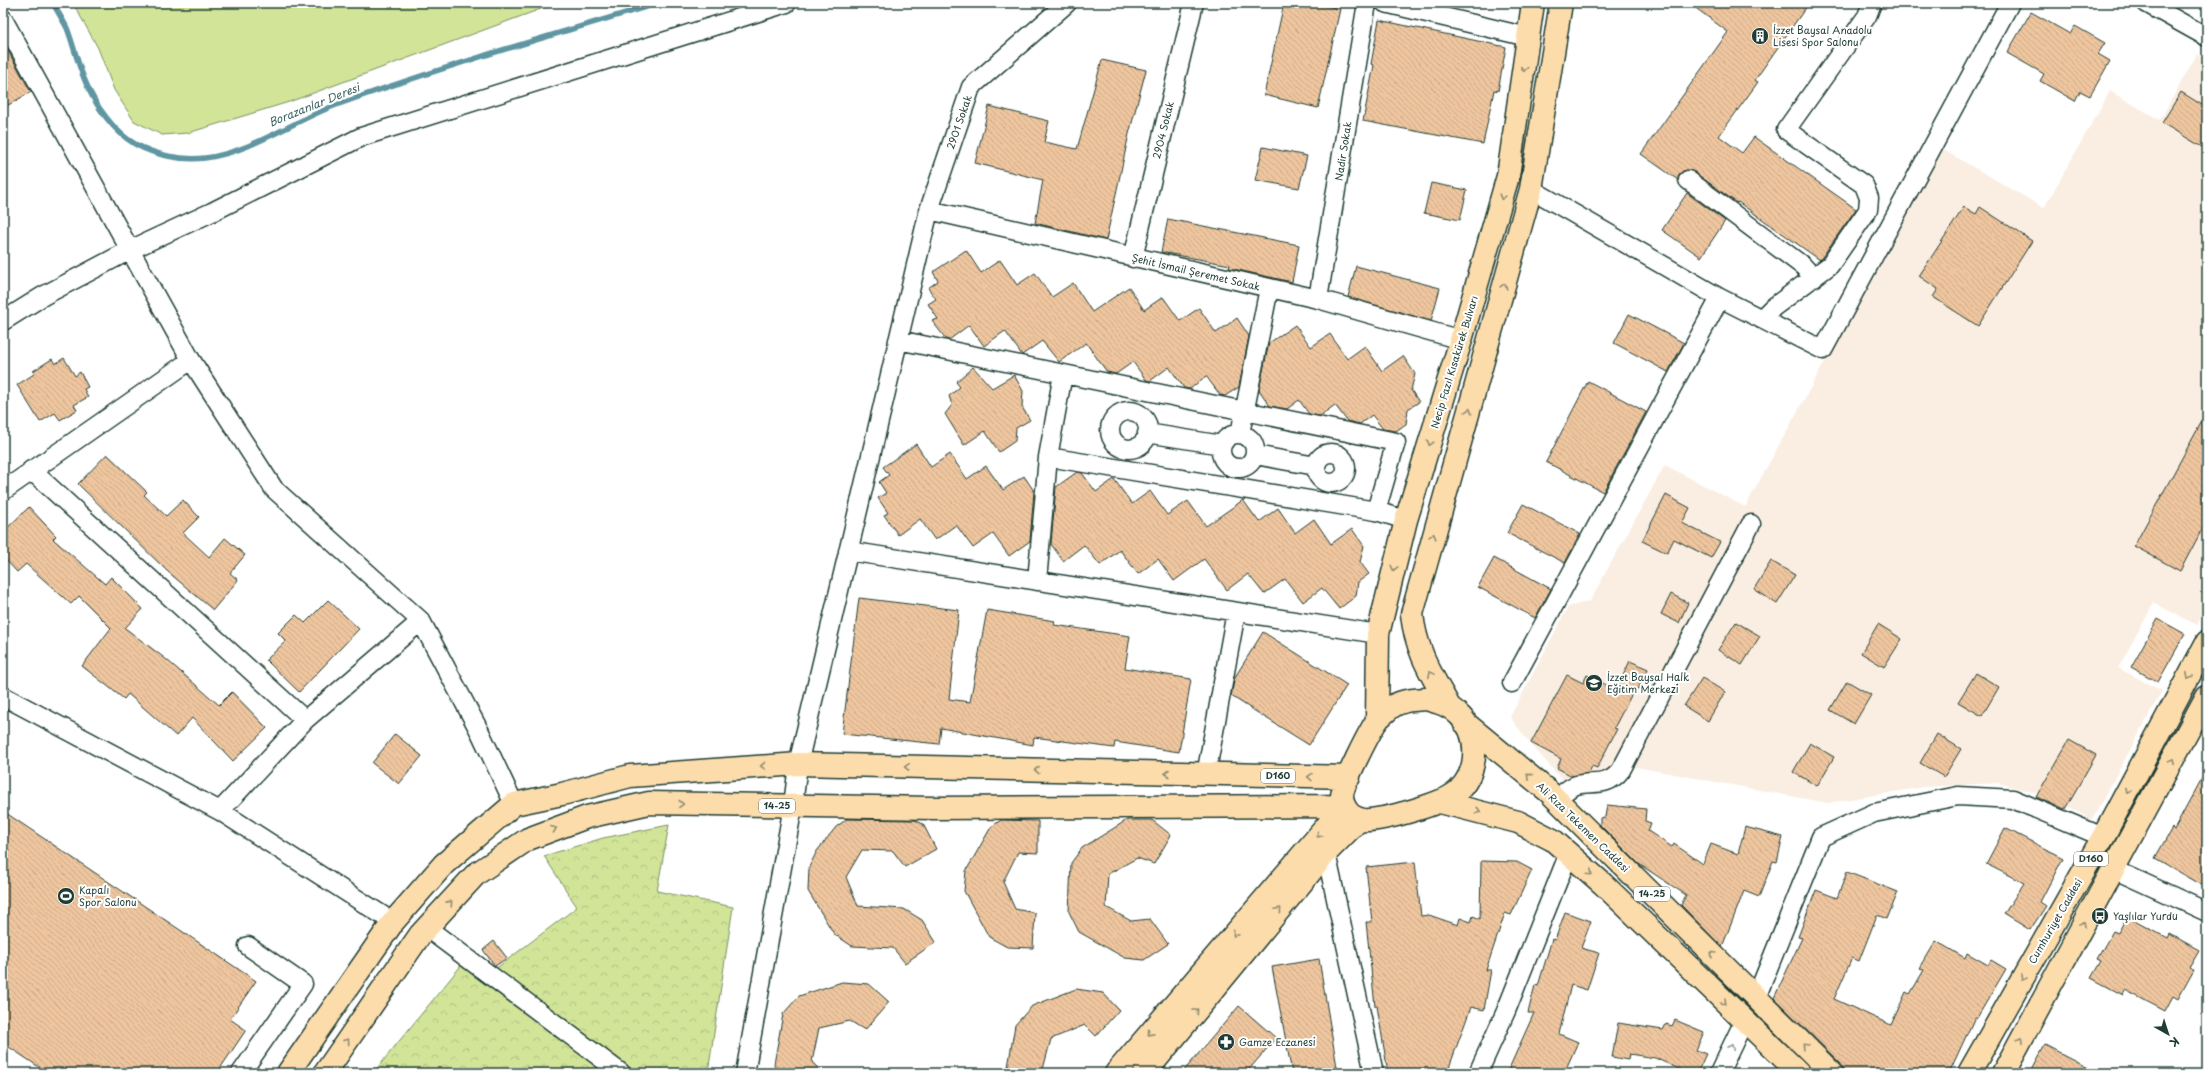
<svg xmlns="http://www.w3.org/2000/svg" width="2210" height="1076" viewBox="0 0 2210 1076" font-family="'Playpen Sans',sans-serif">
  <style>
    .built { fill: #faeee2 }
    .grass { fill: #d1e498; stroke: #789066 }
    .forest { fill: url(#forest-crowns); stroke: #789066 }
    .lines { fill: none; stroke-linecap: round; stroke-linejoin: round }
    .stream { stroke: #5f96a2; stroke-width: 5.5 }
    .building { fill: url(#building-back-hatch); stroke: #1f3d34 }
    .minor-casing { stroke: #1f3d34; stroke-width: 21 }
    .major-casing { stroke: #1f3d34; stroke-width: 25 }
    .minor { stroke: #fff; stroke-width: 18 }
    .major { stroke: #fddcac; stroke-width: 22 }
    .oneway { stroke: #8e8c70 }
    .oneway2 { stroke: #8f9e9a }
    .labels { text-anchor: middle; stroke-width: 4; stroke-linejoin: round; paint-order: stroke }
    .shield { fill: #fff; stroke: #627771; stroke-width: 1 }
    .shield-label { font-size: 9px; font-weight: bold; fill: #1f3d34 }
    .poi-label { font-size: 10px; fill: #1f3d34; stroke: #fff; text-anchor: start }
    .street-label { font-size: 10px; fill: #1f3d34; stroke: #fff }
    .water-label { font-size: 11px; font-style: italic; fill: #3a6262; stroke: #fff }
  </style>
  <defs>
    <pattern id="forest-crowns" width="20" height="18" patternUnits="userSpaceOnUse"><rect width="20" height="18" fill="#d1e498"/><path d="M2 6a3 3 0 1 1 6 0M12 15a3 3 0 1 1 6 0" fill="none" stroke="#b3c484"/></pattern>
    <pattern id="building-back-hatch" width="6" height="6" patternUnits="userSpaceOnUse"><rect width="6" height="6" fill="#eec59e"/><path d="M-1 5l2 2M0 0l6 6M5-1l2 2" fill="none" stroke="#ccaa89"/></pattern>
  </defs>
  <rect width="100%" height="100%" fill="#fff"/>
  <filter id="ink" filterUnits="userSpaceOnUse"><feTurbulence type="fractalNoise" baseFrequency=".025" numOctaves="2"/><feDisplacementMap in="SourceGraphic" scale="8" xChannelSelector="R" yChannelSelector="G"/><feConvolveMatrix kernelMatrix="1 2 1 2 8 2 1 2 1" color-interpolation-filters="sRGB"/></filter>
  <g filter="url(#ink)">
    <path class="built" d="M2197,54L2207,60V607L2197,625L2154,603L2118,668L2162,691L2092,820L2051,797L1998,783L1924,787L1827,803L1615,763L1585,791H1572L1528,741L1510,717L1568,607L1590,601L1665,465L1745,507L1942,149L2044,208L2110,91L2160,120Z"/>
    <path class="grass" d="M73,3H557L289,102L188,133L162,135L134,121L114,90L98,48Z"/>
    <path class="forest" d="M669,825L657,891L733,907L708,1073H632L494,970L577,907L544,856L603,838Z
      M464,962L609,1073H373Z"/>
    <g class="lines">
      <path class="stream" d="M53,3C57,11 63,20 67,28C74,46 78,66 86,83C95,105 114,132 135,144C155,155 182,161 205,158C252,152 294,120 339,104C445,66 552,35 659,3"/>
    </g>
    <path class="building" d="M1284,3H1314L1340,9L1318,108L1264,95Z
      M1689,3H1809L1755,80L1758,82L1719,136L1742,153L1754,137L1856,209L1820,260L1738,202L1737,203L1694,172L1684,171L1679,174L1678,180L1641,154L1728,32Z
      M2031,12L2070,34L2075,26L2105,43L2098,54L2110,61L2090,96L2080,91L2075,101L2040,81L2044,74L2007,53Z
      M1379,20L1506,47L1498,91L1494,90L1483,144L1363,121L1374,65L1371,64Z
      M3,42L31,92L3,108Z
      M1102,60L1146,70L1129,134L1106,240L1035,223L1043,180L975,163L989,106L1049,121L1044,142L1077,149Z
      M2181,92L2207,108V150L2162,123Z
      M1263,147L1307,156L1299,188L1255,180Z
      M1431,183L1467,190L1460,220L1424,213Z
      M1687,193L1725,221L1701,257L1662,230Z
      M1964,207L1976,214L1980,207L2032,241L1978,326L1933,297L1938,289L1919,276Z
      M1168,219L1299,245L1292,282L1229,268L1230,265L1161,252Z
      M966,250L981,273L1000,260L1017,285L1035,273L1052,297L1073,283L1092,312L1129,287L1144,310L1163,297L1180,321L1199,308L1216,333L1237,318L1249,336L1239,387L1225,396L1220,395L1206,376L1190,389L1184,388L1169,367L1150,381L1146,380L1133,362L1116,374L1107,372L1086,343L1059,362L1042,341L1022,355L1005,331L984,346L969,325L949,340L946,339L932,321L938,319L928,304L936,299L928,288L938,281L933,272Z
      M1356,266L1440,288L1431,321L1348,297Z
      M1629,314L1684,343L1668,372L1614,343Z
      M1295,325L1311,347L1330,334L1347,359L1365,346L1382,371L1403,356L1415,374L1411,390L1419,402L1408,409L1406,424L1396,431L1383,429L1372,415L1360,424L1347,421L1335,405L1320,416L1309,414L1299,400L1287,409L1270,406L1259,390L1269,343Z
      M64,358L75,376L80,372L88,387L84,389L88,397L74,405L77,410L60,420L55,413L40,422L17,385L34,374L33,371L52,359L55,364Z
      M973,367L992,388L1014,375L1023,391L1022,407L1030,420L1016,428L1015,441L999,452L985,431L964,445L945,414L952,405L949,396L960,387L956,382Z
      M1588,381L1646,412L1603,492L1546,462Z
      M2207,412V520L2180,571L2134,546Z
      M916,444L931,467L950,454L967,479L986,466L1003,490L1024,476L1034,491L1030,541L1009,556L993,534L973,548L956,525L935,540L920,519L898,535L884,515L888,513L878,498L886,493L879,482L889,475L883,467Z
      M107,454L147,492L144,495L166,516L183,500L199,517L183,533L209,557L225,538L245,555L230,573L238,580L213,610L167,571L78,484Z
      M1077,472L1082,473L1096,492L1114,479L1132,504L1150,491L1167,515L1188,501L1206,526L1243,500L1259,522L1278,508L1295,533L1314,519L1331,544L1352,529L1364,546L1360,562L1369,574L1358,582L1356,596L1339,609L1322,588L1303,602L1285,579L1264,594L1248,574L1227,590L1204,559L1174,581L1158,559L1138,574L1120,550L1100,565L1084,545L1063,561L1051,544L1056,487Z
      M1666,495L1690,508L1682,523L1720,542L1711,558L1674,539L1667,553L1642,541Z
      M1523,504L1580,534L1565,563L1507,533Z
      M29,507L56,536L53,539L105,584L111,577L143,609L125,628L167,660L219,705L232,692L267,728L233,761L192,718L176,736L128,694L124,699L82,666L111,628L79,596L71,604L26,564L17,572L3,557V532Z
      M1494,558L1551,589L1535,618L1478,587Z
      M1771,561L1795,575L1777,604L1754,589Z
      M1671,594L1688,603L1679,623L1661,614Z
      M859,598L959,610L949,699L970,702L987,610L1055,621L1054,625L1130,636L1125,668L1191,679L1179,752L1115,742L1114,748L1034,737L1033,745L941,728L939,744L842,734Z
      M328,600L359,629L299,692L266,660L286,641L278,633L296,615L305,623Z
      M2158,619L2185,634L2158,682L2131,667Z
      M1736,622L1760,636L1742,665L1718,650Z
      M1878,624L1902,639L1884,667L1861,653Z
      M1263,632L1347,685L1309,745L1231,696L1235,677Z
      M1630,661L1648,669L1638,689L1635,688L1614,728L1617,729L1597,768L1592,766L1589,773L1572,776L1557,768L1561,759L1531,743L1567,675L1583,683L1587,675L1616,690Z
      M1976,673L1999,687L1982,716L1958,702Z
      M1702,678L1725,692L1708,721L1684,706Z
      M1847,681L1871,695L1854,724L1830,710Z
      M395,734L422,756L399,784L372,763Z
      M1937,734L1961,749L1944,777L1920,763Z
      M2069,740L2096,755L2065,809L2036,797Z
      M1810,743L1834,757L1817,786L1793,772Z
      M2207,769V888L2155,858L2172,828L2174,830Z
      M1607,805L1646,809L1645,821L1651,823L1648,831L1672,847L1674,844L1703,864L1711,844L1738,854L1745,827L1783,837L1777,862L1773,861L1759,897L1744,891L1722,947L1681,905L1686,895L1639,864L1600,825V818L1605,817Z
      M3,811L256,981L230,1019L246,1030L217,1073H48L3,1043Z
      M847,819L915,820L923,824L936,849L905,867L893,851L862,850L846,877L858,906L904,909L922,920L936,942L905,963L893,948L852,946L834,934L808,891L809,867L817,851L836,827Z
      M1001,820L1038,821V853L1018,852L1003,882L1015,909L1035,913L1033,948L1007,947L989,937L964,891L966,871L991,827Z
      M1127,820H1152L1171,835L1154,864L1137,858L1108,874L1106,907L1131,921L1150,919L1168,944L1144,960L1125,958L1079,932L1069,912L1071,863L1082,848Z
      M2005,828L2063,858L2040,902L2046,906L2030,930L2004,914L2024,883L1986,864Z
      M1481,861L1517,862L1532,870L1511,915L1505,913L1486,970H1491L1484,1010L1471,1007L1447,1073H1388L1377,1006H1375L1366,922H1372L1366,867L1415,862L1421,916L1429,915L1458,925L1460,918L1471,922L1473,916L1480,919Z
      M1847,872L1898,892L1887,919L1877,915L1859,961L1852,958L1834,999L1891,1025L1906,992L1910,994L1924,970L1920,968L1936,941L1965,958L1967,953L1988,965L1991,960L2006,969L1977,1018L1975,1017L1949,1073H1845L1841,1064L1774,998L1802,938L1798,937L1816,890L1837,898Z
      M1565,912L1591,921L1581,948L1599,953L1587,990L1571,985L1559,1034L1578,1042L1564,1073H1507L1534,1013H1528L1535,985L1538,986L1552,939L1555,940Z
      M2127,916L2168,938L2170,934L2199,950L2189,967L2194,970L2178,999L2173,996L2165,1011L2125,990L2123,995L2091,978L2101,961L2097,959L2113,931L2118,933Z
      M494,941L507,958L495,966L483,950Z
      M1319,959L1338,1073H1292L1272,967Z
      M842,982L869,984L889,1002L865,1030L850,1021L819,1028L812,1062L823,1073H777L774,1064L783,1014L799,996Z
      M1076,989L1103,993L1119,1010L1096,1036L1085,1025L1051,1039L1042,1073H1007L1015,1025L1032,1006Z
      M1239,1006L1276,1038L1246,1073H1182Z
      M1675,1020L1704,1032L1696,1050L1706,1054L1697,1073H1688L1655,1058L1629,1054L1628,1060L1612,1057L1618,1023L1663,1030L1666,1024L1672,1026Z
      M2045,1045L2099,1073H2030Z"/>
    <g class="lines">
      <defs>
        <path id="minor" d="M1385,3L1528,37
          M2146,3L2207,37
          M3,19L130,250L43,296L3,321
          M1688,180L1803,266L1814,278
          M929,210L1318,299L1461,340
          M1133,258L1194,3
          M1720,298L1823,350L2010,3
          M1318,299L1367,3
          M1761,319L1771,309L1830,265L1868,210L1869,198L1864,185L1786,130L1867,16L1872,3
          M898,340L1396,442L1376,511L1406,520
          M1110 430a19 19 0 1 1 38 0a19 19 0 1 1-38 0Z
          M1147,433L1222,445
          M1240,434L1269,288
          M1221 451a17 17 0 1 1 34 0a17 17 0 1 1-34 0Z
          M1316 468a15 15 0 1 1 30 0a15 15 0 1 1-30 0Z
          M1255,455L1316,466
          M1048,457L1063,374
          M31,470L305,720
          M3,491L191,360
          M848,551L1378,634
          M1037,581L1048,457L1376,511
          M1512,683L1720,298L1531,189
          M3,696L220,811L393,922
          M1206,775L1236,612
          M1557,801C1580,768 1600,797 1621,770L1751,524
          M514,804L480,732L421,621L274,489L191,360L130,250L212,212L361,137L787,3
          M220,811L305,720L421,621
          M1326,853L1374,1073
          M2113,869L2207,912
          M427,928L621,1073
          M1756,998L1821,837L1874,813L1958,796L2013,799L2103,837
          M241,1073L303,984L248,946
          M745,1073L793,806L798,764L929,210L971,87L1067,3
          M1478,1073L1506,1011L1569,853
          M1719,1073L1744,1021"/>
        <path id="major" d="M1426,699C1438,702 1449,705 1458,714C1480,733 1479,770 1459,790C1447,803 1387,819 1368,820C1362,821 1356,818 1351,815C1346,810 1342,803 1342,796C1342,785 1369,733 1376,722C1379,717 1385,713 1389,709C1399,700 1413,700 1426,699Z
          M1450,708C1432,675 1416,652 1412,614L1531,189L1561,3
          M1377,721L1378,634L1406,520L1461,340L1508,176L1533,3
          M1464,722L1548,791L1832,1073
          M1440,802L1518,822L1553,840L1603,884L1799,1073
          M288,1073L393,922L444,864L514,804L562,794L630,776L798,764L1349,777
          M325,1073L420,935L476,874L528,839L587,817L649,803L933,808L1344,806
          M1116,1073L1344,806
          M1145,1073L1326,853L1360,819
          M1969,1073L2103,837L2207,642
          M2003,1073L2207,696"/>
      </defs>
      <use href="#minor" class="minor-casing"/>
      <use href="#major" class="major-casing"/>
      <use href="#minor" class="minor"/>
      <use href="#major" class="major"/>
    </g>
    <defs><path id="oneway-chevron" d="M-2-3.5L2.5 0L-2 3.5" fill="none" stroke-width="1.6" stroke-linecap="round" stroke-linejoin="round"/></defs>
    <g class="oneway">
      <use href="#oneway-chevron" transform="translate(1524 69) rotate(98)"/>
      <use href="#oneway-chevron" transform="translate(1502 197) rotate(106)"/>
      <use href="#oneway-chevron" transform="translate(1504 286) rotate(-74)"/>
      <use href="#oneway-chevron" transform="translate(1469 411) rotate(-74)"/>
      <use href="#oneway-chevron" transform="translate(1430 443) rotate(107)"/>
      <use href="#oneway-chevron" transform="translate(1433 536) rotate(-74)"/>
      <use href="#oneway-chevron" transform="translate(1394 568) rotate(104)"/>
      <use href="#oneway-chevron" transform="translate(1431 674) rotate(-118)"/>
      <use href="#oneway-chevron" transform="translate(2189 676) rotate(118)"/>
      <use href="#oneway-chevron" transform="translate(2172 761) rotate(-62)"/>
      <use href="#oneway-chevron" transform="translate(763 766) rotate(176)"/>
      <use href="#oneway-chevron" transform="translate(907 767) rotate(-178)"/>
      <use href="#oneway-chevron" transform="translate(1037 770) rotate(-178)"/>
      <use href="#oneway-chevron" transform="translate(1167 773) rotate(-178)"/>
      <use href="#oneway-chevron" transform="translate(1529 776) rotate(-140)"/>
      <use href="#oneway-chevron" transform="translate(1310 777) rotate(-179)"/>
      <use href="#oneway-chevron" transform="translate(2128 791) rotate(118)"/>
      <use href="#oneway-chevron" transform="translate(681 804) rotate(1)"/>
      <use href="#oneway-chevron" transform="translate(1478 811) rotate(16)"/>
      <use href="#oneway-chevron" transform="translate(554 829) rotate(-21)"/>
      <use href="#oneway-chevron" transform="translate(1319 835) rotate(131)"/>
      <use href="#oneway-chevron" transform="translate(1590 873) rotate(43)"/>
      <use href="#oneway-chevron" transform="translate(450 903) rotate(-48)"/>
      <use href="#oneway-chevron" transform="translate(1279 910) rotate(-50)"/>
      <use href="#oneway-chevron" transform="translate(2083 924) rotate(-62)"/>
      <use href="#oneway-chevron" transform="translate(1235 934) rotate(131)"/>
      <use href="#oneway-chevron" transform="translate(1713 954) rotate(-135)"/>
      <use href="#oneway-chevron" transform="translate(2023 978) rotate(120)"/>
      <use href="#oneway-chevron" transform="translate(1724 1002) rotate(44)"/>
      <use href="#oneway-chevron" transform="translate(1196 1011) rotate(-50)"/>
      <use href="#oneway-chevron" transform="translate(1150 1033) rotate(131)"/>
      <use href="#oneway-chevron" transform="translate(2021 1039) rotate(-62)"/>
      <use href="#oneway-chevron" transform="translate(347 1041) rotate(-55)"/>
      <use href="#oneway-chevron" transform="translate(1805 1046) rotate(-135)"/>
    </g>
    <use class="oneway2" href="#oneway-chevron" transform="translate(1731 1047) rotate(-64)"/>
  </g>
  <defs>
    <symbol id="building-disc" viewBox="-11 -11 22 22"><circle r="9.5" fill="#1f3d34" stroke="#fff"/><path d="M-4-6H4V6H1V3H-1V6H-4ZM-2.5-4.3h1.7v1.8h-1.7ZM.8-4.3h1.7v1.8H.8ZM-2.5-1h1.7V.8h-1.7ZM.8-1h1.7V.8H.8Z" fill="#fff"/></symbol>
    <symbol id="school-disc" viewBox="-11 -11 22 22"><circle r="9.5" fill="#1f3d34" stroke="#fff"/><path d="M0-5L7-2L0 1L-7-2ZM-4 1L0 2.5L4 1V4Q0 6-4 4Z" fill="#fff"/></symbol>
    <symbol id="stadium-disc" viewBox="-11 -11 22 22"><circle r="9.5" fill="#1f3d34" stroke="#fff"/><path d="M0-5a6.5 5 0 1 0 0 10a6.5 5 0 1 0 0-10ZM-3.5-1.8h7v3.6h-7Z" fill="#fff"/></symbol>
    <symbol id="bus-disc" viewBox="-11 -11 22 22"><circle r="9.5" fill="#1f3d34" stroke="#fff"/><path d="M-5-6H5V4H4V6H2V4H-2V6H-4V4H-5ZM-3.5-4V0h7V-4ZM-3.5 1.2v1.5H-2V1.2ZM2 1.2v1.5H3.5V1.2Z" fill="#fff"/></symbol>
    <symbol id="pharmacy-disc" viewBox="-11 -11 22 22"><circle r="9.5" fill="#1f3d34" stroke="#fff"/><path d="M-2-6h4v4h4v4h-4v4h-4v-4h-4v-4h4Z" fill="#fff"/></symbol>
  </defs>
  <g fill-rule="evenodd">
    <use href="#building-disc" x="1750" y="26" width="20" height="20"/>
    <use href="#school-disc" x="1584" y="673" width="20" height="20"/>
    <use href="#stadium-disc" x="56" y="886" width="20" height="20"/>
    <use href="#bus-disc" x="2090" y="906" width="20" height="20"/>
    <use href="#pharmacy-disc" x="1216" y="1032" width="20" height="20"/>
  </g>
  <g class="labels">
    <g class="shield">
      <rect x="1261" y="769" width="34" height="14" rx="3"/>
      <rect x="759" y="799" width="36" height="14" rx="3"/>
      <rect x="2074" y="852" width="34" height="14" rx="3"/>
      <rect x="1634" y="887" width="36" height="14" rx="3"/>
    </g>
    <g class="shield-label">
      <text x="1278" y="779">D160</text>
      <text x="777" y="809">14-25</text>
      <text x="2091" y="862">D160</text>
      <text x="1652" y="897">14-25</text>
    </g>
    <g class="poi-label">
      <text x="1773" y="34">İzzet Baysal Anadolu<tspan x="1773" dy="12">Lisesi Spor Salonu</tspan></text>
      <text x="1607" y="681">İzzet Baysal Halk<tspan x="1607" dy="12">Eğitim Merkezi</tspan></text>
      <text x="79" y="894">Kapalı<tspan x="79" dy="12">Spor Salonu</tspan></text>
      <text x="2113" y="920">Yaşlılar Yurdu</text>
      <text x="1239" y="1046">Gamze Eczanesi</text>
    </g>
    <g class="street-label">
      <text transform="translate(959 122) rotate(-71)" y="4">2901 Sokak</text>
      <text transform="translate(1163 130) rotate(-76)" y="4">2904 Sokak</text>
      <text transform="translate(1343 151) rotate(-81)" y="4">Nadir Sokak</text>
      <text transform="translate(1196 272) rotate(13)" y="4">Şehit İsmail Şeremet Sokak</text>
      <text transform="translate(1454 362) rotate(-73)" y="4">Necip Fazıl Kısakürek Bulvarı</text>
      <text transform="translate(1583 827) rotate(44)" y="4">Ali Rıza Tekemen Caddesi</text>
      <text transform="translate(2055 921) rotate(-60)" y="4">Cumhuriyet Caddesi</text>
    </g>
    <g class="water-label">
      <text transform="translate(314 105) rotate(-22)" y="4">Borazanlar Deresi</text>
    </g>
  </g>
  <rect width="2210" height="1076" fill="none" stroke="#fff" stroke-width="16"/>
  <rect x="8" y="8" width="2194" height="1060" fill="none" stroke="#1f3d34" stroke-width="1.5" filter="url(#ink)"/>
  <g transform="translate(2168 1034) rotate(141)" stroke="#ffffff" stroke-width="3" paint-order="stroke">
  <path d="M0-3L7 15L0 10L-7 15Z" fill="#1f3d34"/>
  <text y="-6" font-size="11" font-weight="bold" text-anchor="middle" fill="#1f3d34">K</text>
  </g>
</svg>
